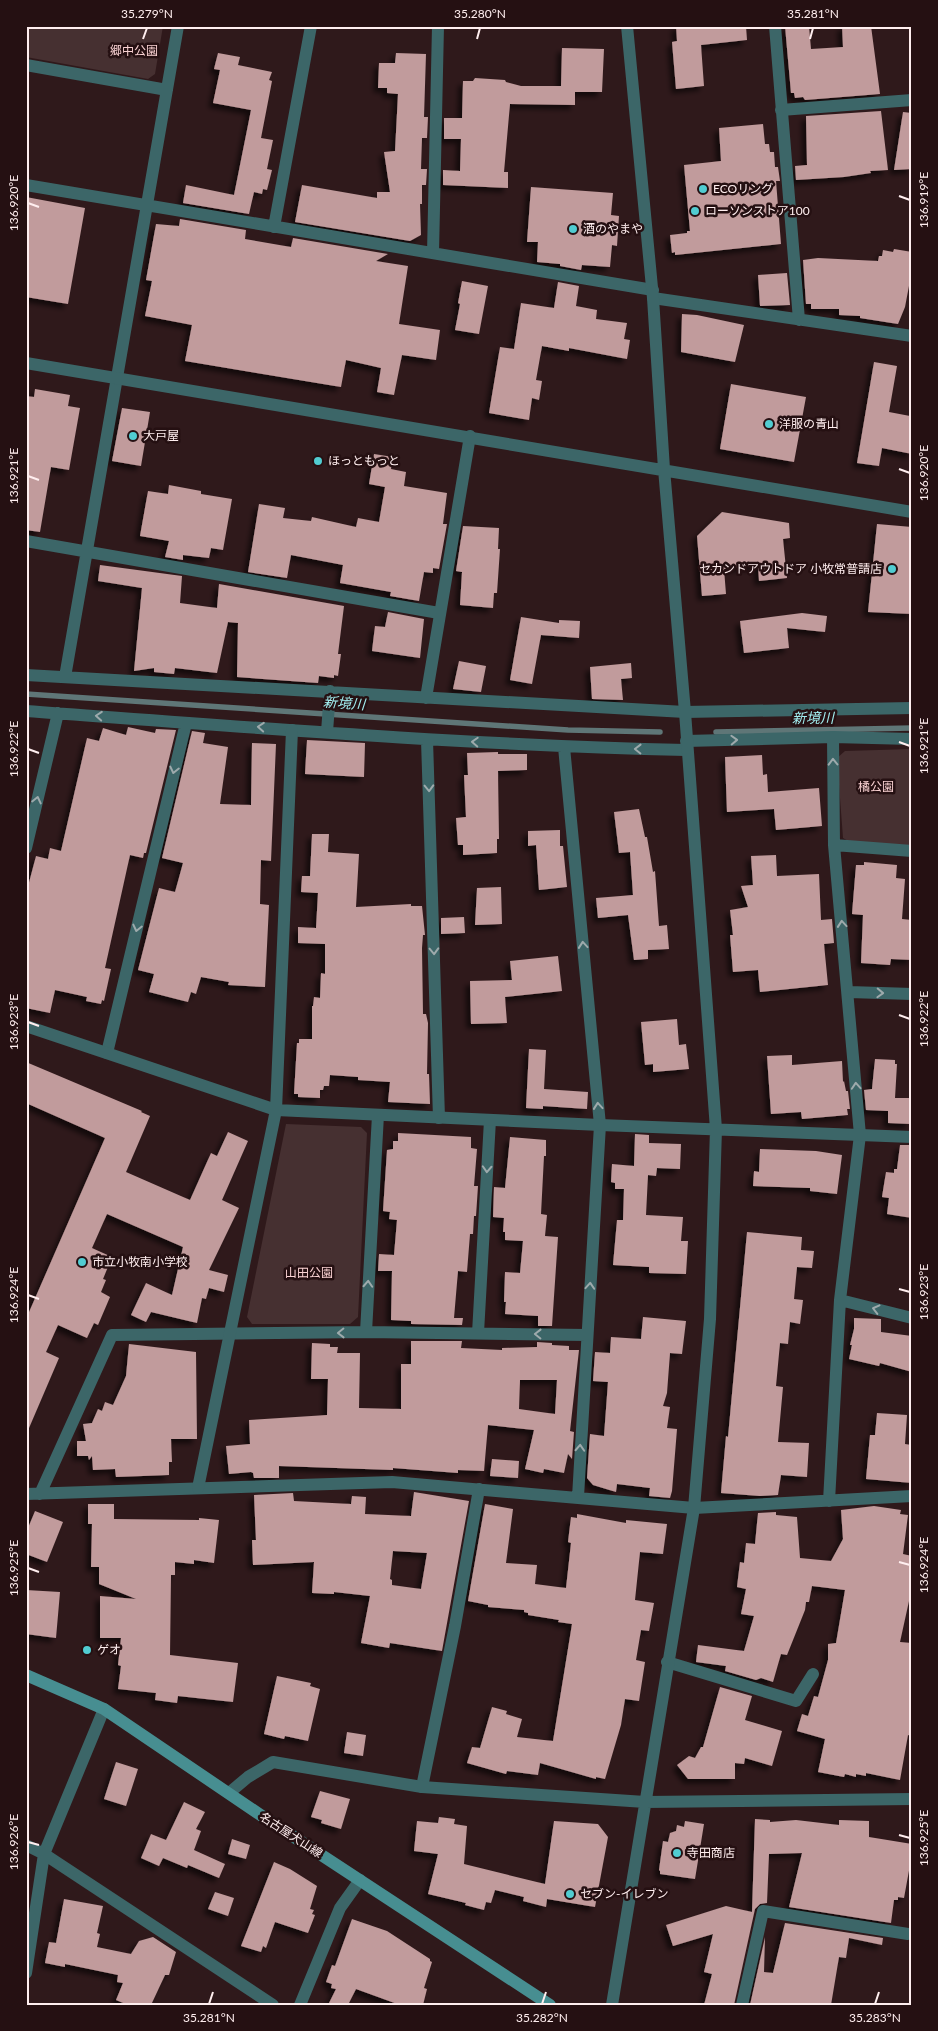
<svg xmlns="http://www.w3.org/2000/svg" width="938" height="2031" viewBox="0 0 938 2031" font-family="Lato,'Noto Sans JP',sans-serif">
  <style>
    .green { fill: #463031 }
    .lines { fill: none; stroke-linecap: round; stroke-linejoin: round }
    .stream { stroke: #5f7677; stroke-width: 5.5 }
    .building { fill: #c19b9c; fill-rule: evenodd; filter: url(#shadow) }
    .minor { stroke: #3c6668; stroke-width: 12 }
    .tertiary { stroke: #3c6668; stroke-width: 12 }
    .secondary { stroke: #478e91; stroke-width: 12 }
    .oneway { stroke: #9eaaac }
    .ticks { fill: none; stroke: #ffeeef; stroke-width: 2 }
    .poi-dot { fill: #51ccd1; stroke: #251012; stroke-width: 2 }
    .labels { text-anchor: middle; stroke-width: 5; stroke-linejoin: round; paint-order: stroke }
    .park-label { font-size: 12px; fill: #fad2d3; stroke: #251012 }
    .poi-label { font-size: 12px; fill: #ffeeef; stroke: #251012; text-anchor: start }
    .street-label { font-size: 12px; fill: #ffeeef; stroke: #251012 }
    .water-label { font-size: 14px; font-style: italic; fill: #a2eff1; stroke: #251012 }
    .neatline { fill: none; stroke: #ffeeef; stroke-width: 2 }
    .ticks-label { font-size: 12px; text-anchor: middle; fill: #ffeeef }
  </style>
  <defs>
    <filter id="shadow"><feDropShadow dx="-4.5" dy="4.5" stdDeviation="2.5" flood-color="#0009"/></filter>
  </defs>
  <rect width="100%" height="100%" fill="#2f191b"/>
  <path class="green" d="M26,26H163L155,74L148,79L26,57Z
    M912,749V846L850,842L843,838L837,758L845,751Z
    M286,1124L361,1127L367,1133L358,1317L350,1324H252L247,1317Z"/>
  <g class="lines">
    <path class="stream" d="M26,694L568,730L660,732
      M716,732L912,728"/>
  </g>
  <path class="building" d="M676,26H746L747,40L701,45L704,86L676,89L672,42L677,41Z
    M785,26H809L811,49L843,47L842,26H871L880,94L805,100L803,97L795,98L794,93H791Z
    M562,48L604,49L602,92H575V105L510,104L504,172H508V188L443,185V170L460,171L461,139H444V118H462L463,81H473L475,78L505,80L506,82L521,86H561Z
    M218,53L240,57L238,65L272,72L269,80L272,81L261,138L273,140L267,169L272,170L267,190L263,189L262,194L254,192L249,214L183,203L186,185L234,195L251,110L213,103L220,70L214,69Z
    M396,53L426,54L424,117H428L427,138H422L421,169H427L426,185H422V204H420L421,235L410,241L295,222L302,185L377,198V192H390L384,152L395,151L398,94L387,93V88H378L379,63H395Z
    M881,111L888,170L870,171L871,173L844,177L796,180L795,166L807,165L806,116Z
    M903,112L912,113V169L894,170Z
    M763,124L765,144H769L770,152H774L775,167H778L780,181H776L781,244L675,255V252L672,253L670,235L687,233V231H690L684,165L721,161L719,128Z
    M531,187L613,193L611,215L619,216L617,246L612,245L610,267L582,265L581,270L560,266V264L537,262L538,242H527Z
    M26,197L85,208L68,304L26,297Z
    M180,219L246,230L245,239L291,247L293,238L388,254L376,261L408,266L399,324L440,330L436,360L402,355L394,395L377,392L381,368L346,360L341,387L185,361L192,325L145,316L152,281L146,280L156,224L179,226Z
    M894,249L912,252V270L905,307L898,324L860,318V316L839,315V309H811V304H806L803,260L818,258L878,261L879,256H882L883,250L893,252Z
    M787,273L790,305L760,306L758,275Z
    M462,281L488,286L479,334L455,330L460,304L458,303Z
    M558,282L579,286L576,306L597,310L596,319L627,323L624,339L630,340L627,359L569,348V351L542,346L536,380L542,381L539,400L532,398L529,420L489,413L500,347L514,349L521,303L554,308Z
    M682,314L697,315L744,325L735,362L681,352Z
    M874,362L897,366L889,412L910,416L909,427H912V454L882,448L879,466L857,463Z
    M731,384L806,397L794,462L720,449Z
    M35,389L70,395L68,406L80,408L69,470L51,467L40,532L26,530V396L34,397Z
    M122,408L150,412L141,466L112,461Z
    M374,454L393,457L391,469L406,472L404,486L447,493L443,524H447L439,569L433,568V573L424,572L419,601L390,596L391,592L340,583L343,565L291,555L287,578L248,572L259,504L285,508L283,518L311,521L312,517L356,527L358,518L379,522L385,487L369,484Z
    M169,485L201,491V494L232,499L223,550L211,548L209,558L183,555V560L165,557L169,541L140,536L148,491L168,494Z
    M722,512L789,523L790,538L783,539L787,578L759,581L758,565L724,569L726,594L702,596L697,536Z
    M877,524L912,527V614L868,612Z
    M463,526L499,528L498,549H500L497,593H494L493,608L460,605L462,572L456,571Z
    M100,565L182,576L180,603L217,608L219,584L344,606L338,654H341L338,676L334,675V678L319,676L318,683L237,677L238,623L228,622L217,673L175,668L174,674L154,672V668L134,671L142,588L98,581Z
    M388,612L424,619L420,658L372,651L375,626L385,627Z
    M802,613L827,616L825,632L787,628L789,648L744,653L740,621Z
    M521,617L559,623V620L580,621L579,638L541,635L532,684L510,680Z
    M459,661L486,666L481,692L453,689Z
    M631,663L632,678L621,679L623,700L592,699L590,667Z
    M128,727L155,733L156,729L176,730L146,853H144L143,858L130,855L105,968L111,969L104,1001L102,1000L101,1004L86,1001L87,997L55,990L50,1013L26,1008V894L36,856L48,859L50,848L61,851L87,738L99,741L103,728L126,735Z
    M192,731L205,733L203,743L228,747L220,804L251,805L252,743L276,744L271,861L261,860L260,904L269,905L265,987L228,985L229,982L201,977L196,994L191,992L188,1002L149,992L154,974L138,970L159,888L175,892L183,863L162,858Z
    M307,740L365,743L364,777L305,774Z
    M498,752V754H527V770L498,771L499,839H497V853L463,855V845H458L456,818L466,817L464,775H468L467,753Z
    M762,755L763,775L767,774L768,792L819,788L822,826L776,830L774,809L727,812L725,757Z
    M639,809L645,837H647L653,872L655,871L659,926L667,925L669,949L648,950V959L634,960L628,915L598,918L596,898L633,895L630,852L619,853L614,812Z
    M560,830V846H563L567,887L539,890L536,845L528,846V831Z
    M312,834H329L328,852L359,854L356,907L411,904V906H422L425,935H423L422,948L423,1014H426L428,1023L427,1074H429L430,1104L388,1102L390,1082L358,1080V1077L330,1075L329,1086H324L323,1090H320V1098L298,1097V1094H294L297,1043H299V1039H312V1006H313L314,997L320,998L321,973L325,974V944L298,943V927L316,928L318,893L301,892L302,876H310Z
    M776,855L777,876L819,874L821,920L832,919L834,943L824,944L828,985L760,992L758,970L733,972L730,935H733L730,910L748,907L741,886L753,885L751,856Z
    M864,862L897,865L896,878L905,879L902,919L912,920V960L891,959L890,965L861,963L863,915L852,914L856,865H864Z
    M501,887L502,924L475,925L477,888Z
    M464,917L465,933L441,934V918Z
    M558,956L562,991L505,997L507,1023L471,1024L470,981L512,980L510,961Z
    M677,1019L679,1045L686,1044L689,1069L653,1072V1064L645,1065L641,1022Z
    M529,1049L546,1050L544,1089L588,1092L587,1109L543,1106V1109L526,1108Z
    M792,1055V1065L842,1061L843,1082L844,1081L846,1091H848L850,1109H847L848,1115L802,1119L801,1112L771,1114L767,1056Z
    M875,1059L895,1060V1064H897L895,1098H911L910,1124L888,1123V1111L866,1110L864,1090L872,1089Z
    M26,1062L142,1111L141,1112L150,1116L126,1172L190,1200L211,1153L217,1156L228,1132L248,1141L222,1200L239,1208L209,1270L228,1275L224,1292L209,1288L206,1299L202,1298L197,1323L151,1312L146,1322L131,1315L146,1283L172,1295L183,1247L107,1214L92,1248L112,1257L103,1279L106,1280L101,1292L110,1297L98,1325L94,1323L87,1338L58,1325L46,1352L59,1358L26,1435V1319L105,1138L26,1103Z
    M398,1133L471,1137V1148L477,1149L474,1186H478L476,1216H474L473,1234H470L467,1272L458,1271L454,1318H463L462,1325L411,1324V1321L391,1320L392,1271H378L379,1254L394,1255L397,1220L389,1219L390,1212L383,1211L387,1150L393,1149V1141H398Z
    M635,1134L649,1135V1143L681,1144L680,1169L657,1168L656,1176L648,1175L646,1215L683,1217L681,1241H688L686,1274L649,1273V1267L613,1265L617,1220H623L624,1189H615V1183L611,1182L612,1164L634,1166Z
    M510,1137L546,1140V1156H544L541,1214L547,1215L545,1236L558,1237L552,1326H538V1316L505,1314L506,1302H504L505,1272L520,1273L523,1241L505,1240V1232H503L504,1218L493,1217L494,1187L505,1188Z
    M900,1145H912V1218L887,1214L889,1198L882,1197L886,1172L894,1173V1169H897Z
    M760,1149L816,1151L842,1155L837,1194L810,1191V1188L753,1186L754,1171L759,1172Z
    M747,1232L802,1237L801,1250L814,1251L812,1268L797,1267L794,1299L803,1300L800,1324L790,1322L788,1344L780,1343L776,1386L783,1387L778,1442L809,1443L807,1477L781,1475L778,1495L760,1496L721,1493L726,1436L728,1437Z
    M643,1317L686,1321L682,1354L670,1353L667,1393L663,1406L670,1407L667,1428L677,1429L672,1491L670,1498L649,1496L650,1488L617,1484L616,1492L593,1485L587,1478L590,1434L604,1436L608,1382L593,1381L595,1352L610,1353L611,1337L641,1339Z
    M854,1318L881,1319V1332L912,1336V1372L880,1363L879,1366L849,1359L852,1345H850L854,1329Z
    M411,1341H462L461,1348L502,1350V1348L537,1347V1342L552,1343V1345L569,1346V1350H579L570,1431L574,1432L572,1459L568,1454L564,1473L544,1469L543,1473L525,1469L534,1430L488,1425L484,1471L458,1470V1473L393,1468V1470L279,1466V1478H254L253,1473L251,1472L229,1474L226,1446L250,1444L249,1420L327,1415L328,1379H311L312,1343L330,1344V1347H338L337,1353H360L359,1408L401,1409V1364H411ZM520,1380H557L555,1414L519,1409Z
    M129,1344L196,1352L197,1439H171L172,1462H169V1475L116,1477L115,1469L93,1470L92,1456L89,1460L88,1456H77V1441H86L83,1424L92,1423L98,1409L102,1411L105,1402L113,1405L126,1376Z
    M877,1413L907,1415L905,1444L912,1445V1483L866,1479L870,1435H875Z
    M492,1459L519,1461L518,1478L490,1476Z
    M414,1492L469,1501L442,1651L390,1643L389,1648L361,1643L370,1596L334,1592V1594L312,1593L314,1562L253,1565L252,1540H256L254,1495L293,1493L294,1501L351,1504L352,1496L366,1497L365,1514L411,1516ZM393,1551L427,1553L421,1589L392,1585V1580L390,1579Z
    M88,1504H114V1519L199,1520V1518L219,1520L214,1563L194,1560V1564L175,1562V1575H171L170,1655L238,1663L233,1702L178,1696L177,1703L155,1700L156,1693L118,1689L121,1666L118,1665L121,1638H100V1596L136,1599L99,1584V1567H91L92,1524H88Z
    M485,1504L513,1509L506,1563L537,1565L535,1584L566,1588L571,1543L568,1542L571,1517L577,1518V1514L626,1523V1520L667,1524L663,1554L640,1552L635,1600L654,1603L649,1631L641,1630L636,1660L645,1662L639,1701L625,1699L621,1725L605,1779L596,1777V1779L540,1763L538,1775L507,1771L506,1774L467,1763L472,1747L480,1748L492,1707L507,1711L506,1714L522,1719L517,1737L553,1741L572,1624L558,1622L559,1620L528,1615V1613L524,1612V1610L488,1607V1605L468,1601Z
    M874,1506L901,1510L900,1514L908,1515L903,1554L912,1556V1602L909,1601L900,1642L912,1643V1736L908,1735L900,1780L866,1773V1776L856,1774V1777L845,1774L844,1777L818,1772L825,1739L797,1731L802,1714L808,1716L814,1696L818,1697L828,1660V1644L836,1643L845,1590L812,1586L809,1602H806L805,1610L787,1655L781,1654L773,1682L761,1678L756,1680L725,1671L726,1666L696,1662L698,1645L744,1651L754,1616L741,1614L746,1589L737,1587L740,1562L744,1563L746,1543L755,1544L758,1513L776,1512V1515L797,1517L800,1558L831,1561L843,1539L841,1510Z
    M35,1511L63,1522L47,1562L26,1554V1533Z
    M26,1590L60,1592L56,1638L26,1634Z
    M277,1676L311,1683L310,1686L320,1689L308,1741L285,1736L284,1739L264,1734Z
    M720,1687L752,1696L745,1720L782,1731L772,1766L745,1758L744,1764L735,1763V1779H688L677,1765L689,1756L695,1758L701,1747H703Z
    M347,1732L366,1735L363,1756L344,1753Z
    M116,1762L138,1769L126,1806L104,1799Z
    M320,1791L350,1799L341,1829L321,1823L322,1820L311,1817Z
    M184,1802L205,1812L196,1829L201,1831L194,1850L225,1864L219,1878L188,1865L187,1868L163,1858L159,1866L141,1858L151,1834L166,1840Z
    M439,1817L455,1819L454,1824L467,1826L464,1864L545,1884L554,1821L598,1824L608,1837L595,1907L547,1899L546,1907L523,1901L524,1897L495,1890L491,1903L486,1902L484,1910L465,1905L466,1903L428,1894L438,1854L414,1851L417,1821L438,1823Z
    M755,1819L770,1820V1822L796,1820L839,1825V1820L869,1821V1837L912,1844V1854L904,1898L898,1897V1900H894L891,1923L789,1907L802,1853L769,1854L767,1903L760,1904L755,1909L734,2005H704L712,1974L704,1972L713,1934L673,1946L666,1925L726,1906L752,1912Z
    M685,1821L704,1824L695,1879L660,1874V1871L659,1870L663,1841L668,1842L670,1833L676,1831L677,1825L684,1827Z
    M232,1839L250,1845L246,1859L228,1854Z
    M274,1862L290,1869L317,1886L310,1909L314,1910L312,1914L315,1915L308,1933L275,1922L266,1948L263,1946L261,1952L241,1946Z
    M215,1892L234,1898L228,1916L208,1909Z
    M64,1899L103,1906L97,1933L100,1934L97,1947L131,1954L139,1941L153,1937L176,1952L169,1975H165L151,2005H128L116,2000L123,1983L117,1982L118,1975L65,1964V1967L45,1963L49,1942L56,1943Z
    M352,1919L387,1931L430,1959V1961L432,1962L424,1988L427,1989L423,2005H400L356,1989L348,2005H328L336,1989L331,1988L332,1984L326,1982L332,1965L335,1966Z
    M785,1923L883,1938L882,1945L849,1938L846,1958L839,1957L831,2005H750L765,1937L764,1972L773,1973Z"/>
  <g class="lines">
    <path class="minor" d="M775,26L799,320
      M26,65L167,90
      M781,110L912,100
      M26,185L653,290
      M274,227L311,26
      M433,253L438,26
      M653,298L912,336
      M26,541L439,613
      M26,675L685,712L912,708
      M65,677L178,26
      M426,698L470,436
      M26,711C246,727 466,745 686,750
      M327,732L330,691
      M427,740L439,1118
      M686,741L833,737L912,739
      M564,747L600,1125L578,1497
      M834,845L912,851
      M26,848L58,713
      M849,992L912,994
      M107,1053L186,723
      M840,1300L912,1318
      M366,1332L378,1115
      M478,1333L490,1120
      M26,1494L392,1482L694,1508L912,1496
      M40,1494L112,1335L366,1332L587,1335
      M829,1501L840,1300L860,1135L834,845L833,737
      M667,1662L796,1701L813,1674
      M422,1787L455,1626L479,1489
      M26,1845L44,1854L273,2005
      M26,1973L44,1854L104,1709
      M300,2005L340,1908L360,1880
      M742,2005L763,1911L908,1934"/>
    <path class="tertiary" d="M26,363L912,512
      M26,1026L276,1110L600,1125L912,1137
      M198,1488L276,1110L292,730
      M229,1793L248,1777L273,1762L422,1787L645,1802L912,1799
      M612,2005L694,1508L710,1319L716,1129L685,712L664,469L653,298L627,26"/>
    <path class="secondary" d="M26,1675L104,1709L262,1816L550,2005"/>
  </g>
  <defs><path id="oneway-chevron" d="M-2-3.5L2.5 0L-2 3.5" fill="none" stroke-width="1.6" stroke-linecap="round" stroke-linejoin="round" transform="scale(1.25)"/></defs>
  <g class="oneway">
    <use href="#oneway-chevron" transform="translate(99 716) rotate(-176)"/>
    <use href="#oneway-chevron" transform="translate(261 727) rotate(-176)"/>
    <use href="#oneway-chevron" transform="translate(734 740) rotate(-2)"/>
    <use href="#oneway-chevron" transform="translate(475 742) rotate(-177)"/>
    <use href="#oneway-chevron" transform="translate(638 749) rotate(-179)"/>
    <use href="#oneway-chevron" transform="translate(833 762) rotate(-91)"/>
    <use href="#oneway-chevron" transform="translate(174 770) rotate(103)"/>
    <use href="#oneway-chevron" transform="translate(429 788) rotate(88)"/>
    <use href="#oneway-chevron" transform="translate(37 800) rotate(-77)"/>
    <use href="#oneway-chevron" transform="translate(842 924) rotate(-95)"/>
    <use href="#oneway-chevron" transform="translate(137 928) rotate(103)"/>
    <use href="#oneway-chevron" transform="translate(583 945) rotate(-95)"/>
    <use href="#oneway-chevron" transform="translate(434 951) rotate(88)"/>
    <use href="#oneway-chevron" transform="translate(880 993) rotate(2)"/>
    <use href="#oneway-chevron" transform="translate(856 1086) rotate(-94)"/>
    <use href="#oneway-chevron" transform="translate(598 1106) rotate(-95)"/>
    <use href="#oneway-chevron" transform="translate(487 1169) rotate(93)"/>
    <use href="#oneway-chevron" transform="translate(368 1284) rotate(-87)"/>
    <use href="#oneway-chevron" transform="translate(590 1286) rotate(-86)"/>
    <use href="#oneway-chevron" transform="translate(876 1309) rotate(-166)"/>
    <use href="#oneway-chevron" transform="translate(341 1333) rotate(179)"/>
    <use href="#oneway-chevron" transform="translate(538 1334) rotate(-179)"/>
    <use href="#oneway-chevron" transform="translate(580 1448) rotate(-87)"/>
  </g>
  <path class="ticks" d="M143,39L147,28M477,39L480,28M810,39L813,28M899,196L910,200M28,203L39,207M899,469L910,473M28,476L39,480M899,742L910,746M28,749L39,753M899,1015L910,1019M28,1022L39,1026M899,1289L910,1292M28,1295L39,1299M899,1562L910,1565M28,1568L39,1572M899,1835L910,1838M28,1842L39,1845M209,2004L213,1992M542,2004L546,1992M875,2004L879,1992"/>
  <g class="poi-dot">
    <circle cx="703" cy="189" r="5"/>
    <circle cx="695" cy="211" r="5"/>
    <circle cx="573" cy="229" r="5"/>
    <circle cx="769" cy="424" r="5"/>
    <circle cx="133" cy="436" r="5"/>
    <circle cx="318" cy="461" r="5"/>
    <circle cx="892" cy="569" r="5"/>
    <circle cx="82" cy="1262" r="5"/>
    <circle cx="87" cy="1650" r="5"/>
    <circle cx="677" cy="1853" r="5"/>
    <circle cx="570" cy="1894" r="5"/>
  </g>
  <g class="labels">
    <g class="park-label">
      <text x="134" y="55">郷中公園</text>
      <text x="876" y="791">橘公園</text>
      <text x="309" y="1277">山田公園</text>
    </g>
    <g class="poi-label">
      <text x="713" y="193">ECOリング</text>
      <text x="705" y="215">ローソンストア100</text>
      <text x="583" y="233">酒のやまや</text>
      <text x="779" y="428">洋服の青山</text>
      <text x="143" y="440">大戸屋</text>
      <text x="328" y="465">ほっともっと</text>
      <text x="882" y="573" text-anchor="end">セカンドアウトドア 小牧常普請店</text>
      <text x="92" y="1266">市立小牧南小学校</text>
      <text x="97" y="1654">ゲオ</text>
      <text x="687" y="1857">寺田商店</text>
      <text x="580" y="1898">セブン-イレブン</text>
    </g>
    <g class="street-label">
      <text transform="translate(291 1835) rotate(33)" y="4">名古屋犬山線</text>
    </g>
    <g class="water-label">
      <text transform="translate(344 703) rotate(4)" y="5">新境川</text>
      <text transform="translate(813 718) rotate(-1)" y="5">新境川</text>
    </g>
  </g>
  <rect width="938" height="2031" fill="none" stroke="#251012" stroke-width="55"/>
  <rect x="28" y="28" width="882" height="1976" class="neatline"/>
  <g class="ticks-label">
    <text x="147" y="18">35.279°N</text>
    <text x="480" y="18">35.280°N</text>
    <text x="813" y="18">35.281°N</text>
    <text transform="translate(924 200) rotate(-90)" y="4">136.919°E</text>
    <text transform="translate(14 203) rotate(-90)" y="4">136.920°E</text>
    <text transform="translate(924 473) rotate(-90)" y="4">136.920°E</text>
    <text transform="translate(14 476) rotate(-90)" y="4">136.921°E</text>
    <text transform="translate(924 746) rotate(-90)" y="4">136.921°E</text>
    <text transform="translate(14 749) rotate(-90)" y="4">136.922°E</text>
    <text transform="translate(924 1019) rotate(-90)" y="4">136.922°E</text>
    <text transform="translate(14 1022) rotate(-90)" y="4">136.923°E</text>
    <text transform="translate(924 1292) rotate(-90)" y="4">136.923°E</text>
    <text transform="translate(14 1295) rotate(-90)" y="4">136.924°E</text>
    <text transform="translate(924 1565) rotate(-90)" y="4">136.924°E</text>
    <text transform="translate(14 1568) rotate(-90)" y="4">136.925°E</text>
    <text transform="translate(924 1838) rotate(-90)" y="4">136.925°E</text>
    <text transform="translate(14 1842) rotate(-90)" y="4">136.926°E</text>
    <text x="209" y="2022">35.281°N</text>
    <text x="542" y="2022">35.282°N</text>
    <text x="875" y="2022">35.283°N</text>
  </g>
</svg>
